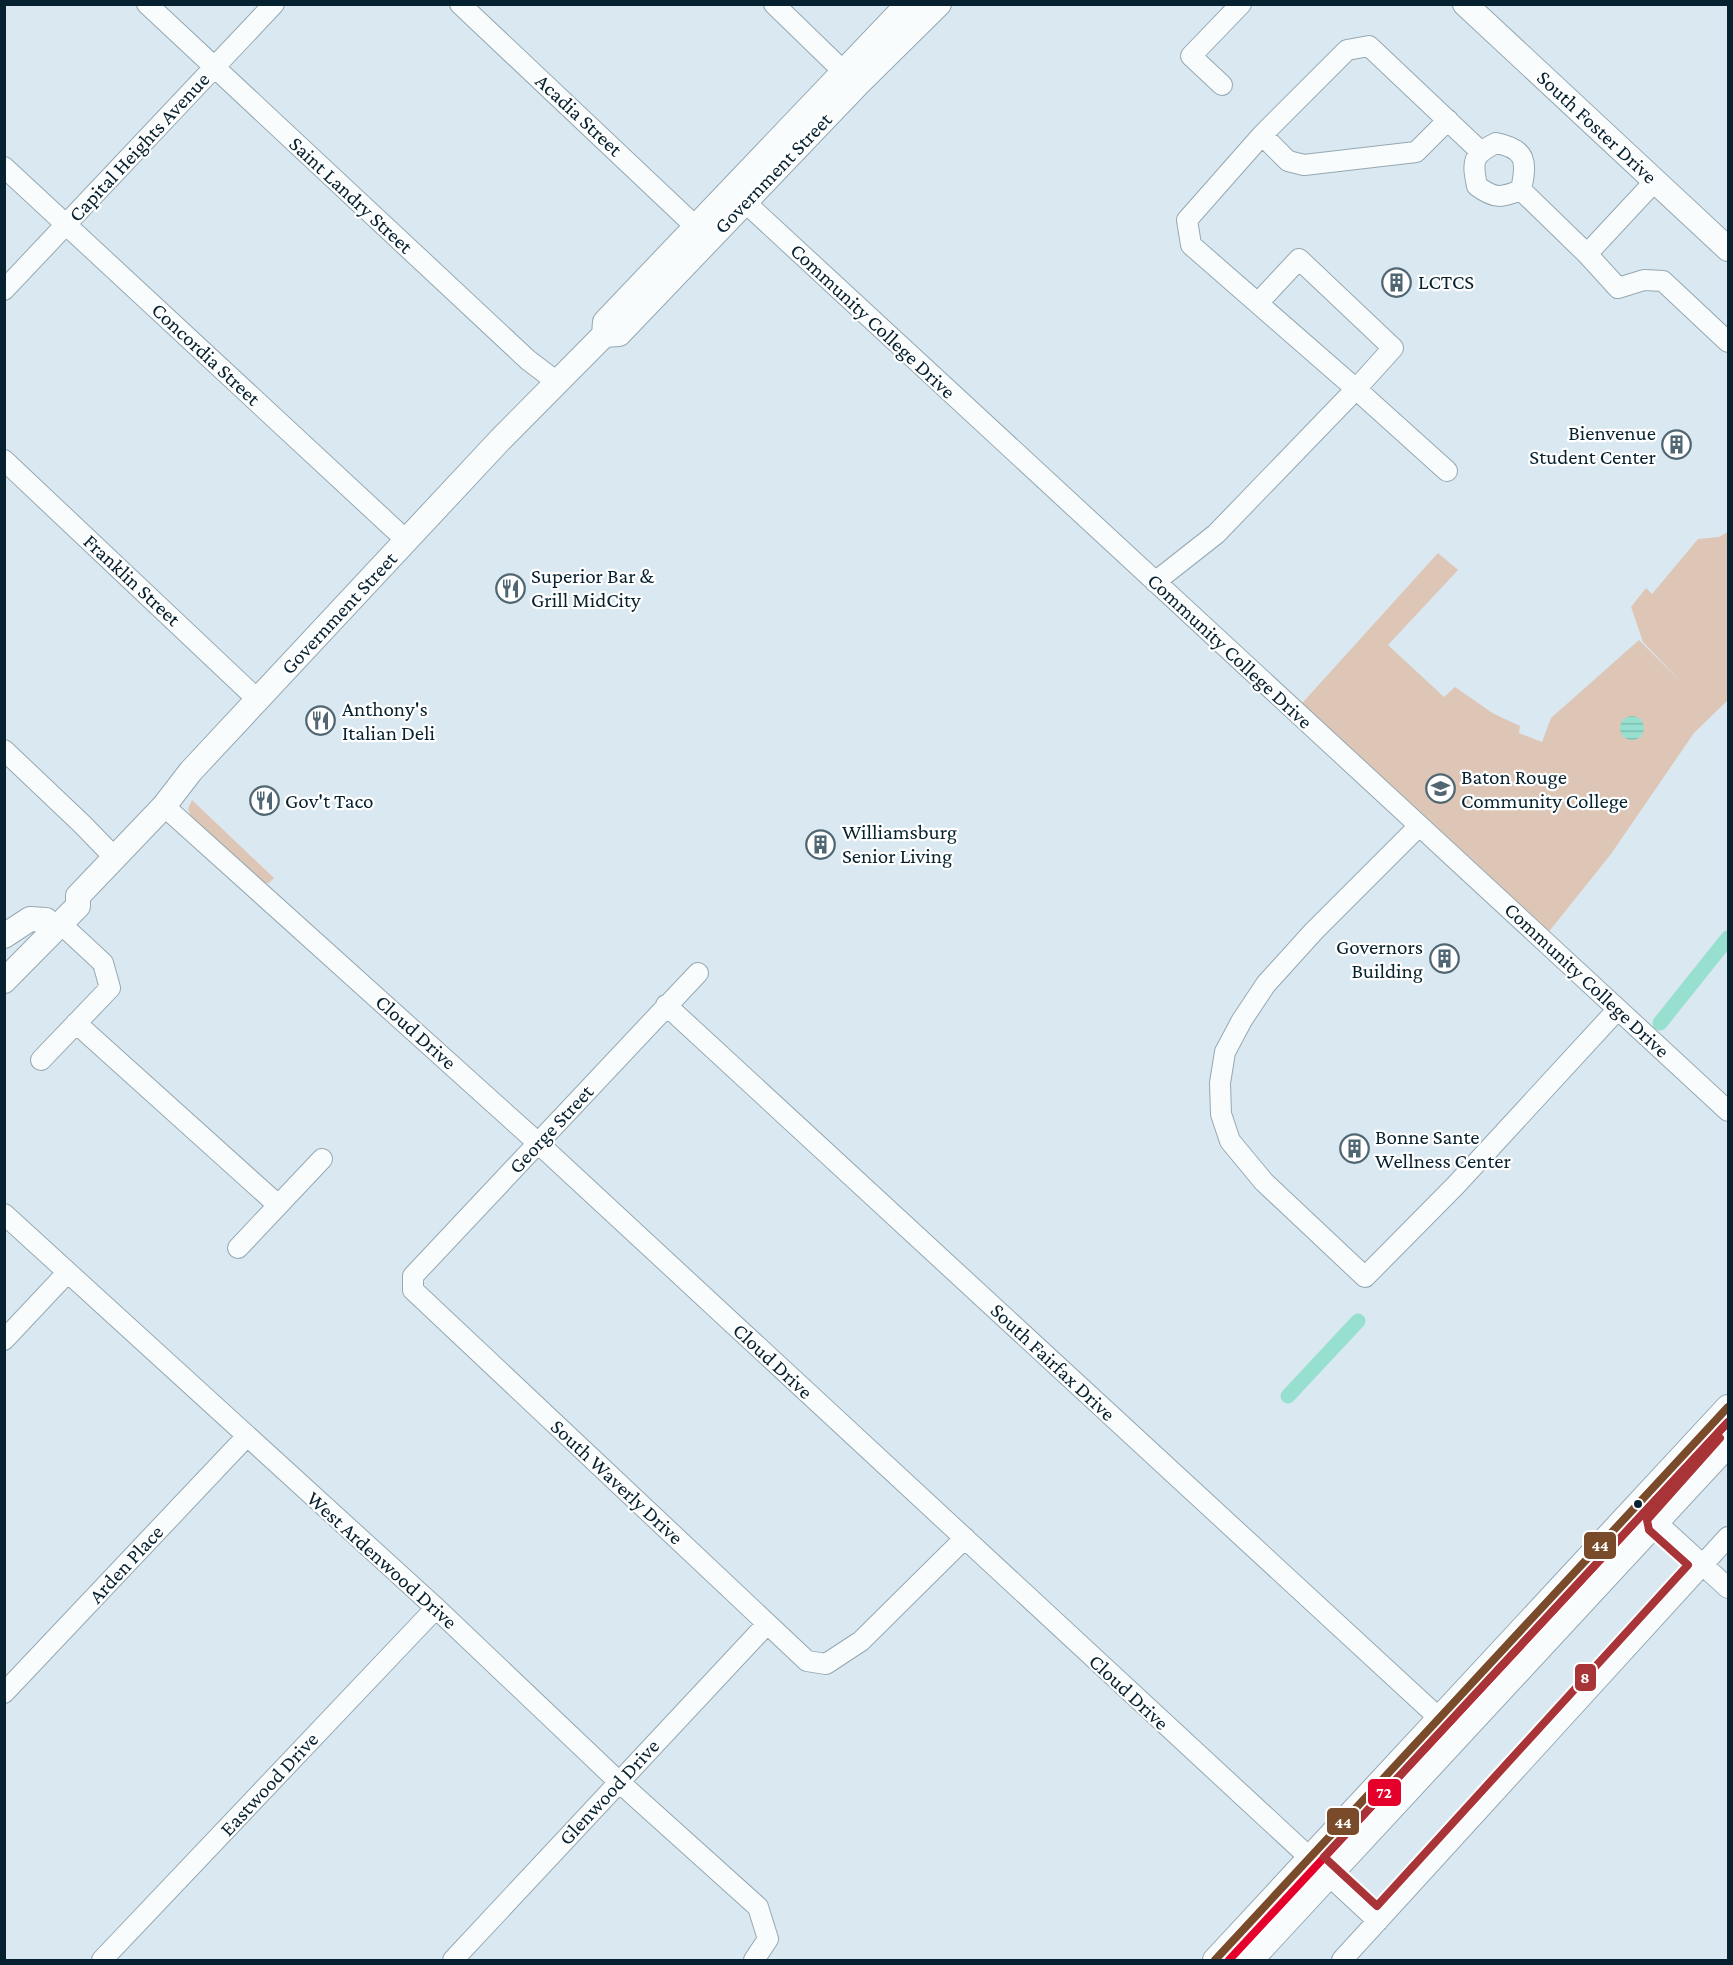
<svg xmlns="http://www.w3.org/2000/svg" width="1733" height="1965" viewBox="0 0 1733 1965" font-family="'Crimson Pro',serif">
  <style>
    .green { fill: #dec6b7 }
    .water { fill: url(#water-rules) }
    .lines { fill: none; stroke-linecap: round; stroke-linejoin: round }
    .canal { stroke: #97dfcf; stroke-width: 15 }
    .minor-casing { stroke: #95a8b2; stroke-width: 22 }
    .major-casing { stroke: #95a8b2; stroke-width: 26 }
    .minor { stroke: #f9fcfd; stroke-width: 20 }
    .major { stroke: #f9fcfd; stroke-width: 24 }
    .bus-1-casing { stroke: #fff; stroke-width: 12 }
    .bus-2-casing { stroke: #fff; stroke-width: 12 }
    .bus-3-casing { stroke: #fff; stroke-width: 12 }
    .bus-1 { stroke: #7a4b2a; stroke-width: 8 }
    .bus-2 { stroke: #e4002b; stroke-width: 8 }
    .bus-3 { stroke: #a83438; stroke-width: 8 }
    .bus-dot { fill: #06212f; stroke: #fff; stroke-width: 2 }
    .labels { text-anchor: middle; stroke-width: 4.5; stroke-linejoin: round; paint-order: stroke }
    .street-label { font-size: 21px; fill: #06212f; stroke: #fff }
    .poi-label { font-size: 21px; fill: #06212f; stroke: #fff; text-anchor: start }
    .line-badge { stroke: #fff; stroke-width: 2 }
    .badge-label { font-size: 16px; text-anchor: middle; font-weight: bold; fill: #fff }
  </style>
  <defs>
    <pattern id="water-rules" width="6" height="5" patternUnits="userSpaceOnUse" patternTransform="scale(1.5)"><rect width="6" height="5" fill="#97dfcf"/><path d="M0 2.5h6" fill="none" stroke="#81bfb2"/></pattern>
  </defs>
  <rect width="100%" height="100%" fill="#dae8f1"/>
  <path class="green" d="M1728,532V700L1694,733L1611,854L1543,939L1295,711L1438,553L1458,570L1388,645L1444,697L1455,687L1494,714L1520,726L1519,733L1542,742L1551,718L1639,640L1683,684L1643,642L1631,607L1646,588L1652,594L1698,539L1719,537Z
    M192,800L274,878L269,883H263L192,819L188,809Z"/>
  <path class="water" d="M1620 728a12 12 0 1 1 24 0a12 12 0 1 1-24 0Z"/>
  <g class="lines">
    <path class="canal" d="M1660,1023L1728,938
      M1288,1396L1358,1321"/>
    <defs>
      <path id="minor" d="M147,4L528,360L557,382
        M460,4L696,227
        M774,4L844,72
        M1222,85L1191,56L1241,4
        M1262,135L1288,161L1304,165L1416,152L1448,120
        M1496,143C1527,149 1527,162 1521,190C1501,198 1495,199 1477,186C1472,161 1472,155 1496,143Z
        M4,167L407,541
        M1521,190L1587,254L1618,288L1644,280L1663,281L1728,342
        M734,192L1728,1111
        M1587,254L1655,181
        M4,290L274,4
        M1258,303L1299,259L1393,348L1356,389C1301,341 1246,293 1191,245L1187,220L1262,135L1347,50L1369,46L1480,151
        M4,460L258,700
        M1155,582L1216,534L1356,389L1447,471
        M4,750L82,824L115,858
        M164,806L538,1143L1378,1921
        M1419,826L1314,931L1266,984L1242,1020L1225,1052L1220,1083L1221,1114L1230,1141L1264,1182L1365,1277L1456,1185L1618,1009
        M698,973L413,1276V1290L807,1661L826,1664L861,1641L965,1538
        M666,1005L1439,1718
        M76,1023L278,1205
        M41,1060L110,988L103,963L61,924
        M4,1214L436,1608L618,1781L758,1907L768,1939L754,1960
        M238,1248L322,1159
        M4,1340L67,1273
        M1657,1523L1728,1588
        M4,1693L247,1436
        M102,1960L436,1608
        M453,1960L767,1624
        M1342,1960L1728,1537"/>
      <path id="major" d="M1465,4L1728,249
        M604,335L605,322L908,4
        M4,936L30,919L46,920
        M4,981L78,906V896L164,806L191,771L500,440L604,335L619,334L859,83L939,4
        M1215,1960L1728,1407
        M1251,1960L1728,1445"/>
    </defs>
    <use href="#minor" class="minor-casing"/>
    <use href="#major" class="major-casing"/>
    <use href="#minor" class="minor"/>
    <use href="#major" class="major"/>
    <defs>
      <path id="bus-1" d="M1215,1960L1728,1407"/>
      <path id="bus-2" d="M1229,1960L1728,1422"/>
      <path id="bus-3" d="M1720,1438L1647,1520L1649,1530L1688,1565L1377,1906L1324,1857L1728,1422"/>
    </defs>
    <use href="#bus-1" class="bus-1-casing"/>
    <use href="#bus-2" class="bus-2-casing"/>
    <use href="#bus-3" class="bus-3-casing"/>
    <use href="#bus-1" class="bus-1"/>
    <use href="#bus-2" class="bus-2"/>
    <use href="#bus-3" class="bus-3"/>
  </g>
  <defs>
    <symbol id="building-ring" viewBox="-11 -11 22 22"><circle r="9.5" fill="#fff" stroke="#506773" stroke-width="1.5"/><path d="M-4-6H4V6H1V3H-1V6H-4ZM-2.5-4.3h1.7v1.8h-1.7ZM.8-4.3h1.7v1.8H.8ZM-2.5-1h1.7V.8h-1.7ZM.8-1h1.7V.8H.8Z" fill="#506773"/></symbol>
    <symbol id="restaurant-ring" viewBox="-11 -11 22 22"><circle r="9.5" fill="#fff" stroke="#506773" stroke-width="1.5"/><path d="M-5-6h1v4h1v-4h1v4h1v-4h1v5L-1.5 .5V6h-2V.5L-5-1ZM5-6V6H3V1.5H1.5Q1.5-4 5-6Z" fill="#506773"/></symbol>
    <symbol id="university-ring" viewBox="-11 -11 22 22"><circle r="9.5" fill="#fff" stroke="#506773" stroke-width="1.5"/><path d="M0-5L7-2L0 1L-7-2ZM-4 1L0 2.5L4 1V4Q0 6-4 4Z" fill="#506773"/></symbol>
  </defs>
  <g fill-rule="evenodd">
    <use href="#building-ring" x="1380" y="266" width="33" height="33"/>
    <use href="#building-ring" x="1660" y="428" width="33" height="33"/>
    <use href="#restaurant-ring" x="494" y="572" width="33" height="33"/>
    <use href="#restaurant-ring" x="304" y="704" width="33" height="33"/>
    <use href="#university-ring" x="1424" y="772" width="33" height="33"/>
    <use href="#restaurant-ring" x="248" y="784" width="33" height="33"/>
    <use href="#building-ring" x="804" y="828" width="33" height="33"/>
    <use href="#building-ring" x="1428" y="942" width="33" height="33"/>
    <use href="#building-ring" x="1338" y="1132" width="33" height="33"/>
  </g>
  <circle class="bus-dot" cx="1638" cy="1504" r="5"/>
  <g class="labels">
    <g class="street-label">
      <text transform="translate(579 115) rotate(43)" y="7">Acadia Street</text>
      <text transform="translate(1597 127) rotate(43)" y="7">South Foster Drive</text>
      <text transform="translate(139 147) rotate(-47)" y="7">Capital Heights Avenue</text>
      <text transform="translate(773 173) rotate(-46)" y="7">Government Street</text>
      <text transform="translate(351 195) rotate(43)" y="7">Saint Landry Street</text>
      <text transform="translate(873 321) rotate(43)" y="7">Community College Drive</text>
      <text transform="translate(206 354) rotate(43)" y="7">Concordia Street</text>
      <text transform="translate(132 580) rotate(43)" y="7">Franklin Street</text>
      <text transform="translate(339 613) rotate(-47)" y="7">Government Street</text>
      <text transform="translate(1230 651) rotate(43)" y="7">Community College Drive</text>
      <text transform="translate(1587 980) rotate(43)" y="7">Community College Drive</text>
      <text transform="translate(416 1032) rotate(42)" y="7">Cloud Drive</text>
      <text transform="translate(551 1129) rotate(-47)" y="7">George Street</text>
      <text transform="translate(773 1361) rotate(43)" y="7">Cloud Drive</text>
      <text transform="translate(1053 1362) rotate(43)" y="7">South Fairfax Drive</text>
      <text transform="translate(617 1482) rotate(43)" y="7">South Waverly Drive</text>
      <text transform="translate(382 1560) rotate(42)" y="7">West Ardenwood Drive</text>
      <text transform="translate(126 1564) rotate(-47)" y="7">Arden Place</text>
      <text transform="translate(1129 1692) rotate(43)" y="7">Cloud Drive</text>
      <text transform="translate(269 1784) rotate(-47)" y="7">Eastwood Drive</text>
      <text transform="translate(609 1792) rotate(-47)" y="7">Glenwood Drive</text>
    </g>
    <g class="poi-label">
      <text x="1418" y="289">LCTCS</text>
      <text x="1656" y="440" text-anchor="end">Bienvenue<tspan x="1656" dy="24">Student Center</tspan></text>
      <text x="531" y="583">Superior Bar &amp;<tspan x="531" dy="24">Grill MidCity</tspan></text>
      <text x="342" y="716">Anthony's<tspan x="342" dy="24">Italian Deli</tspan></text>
      <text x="1461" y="784">Baton Rouge<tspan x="1461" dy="24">Community College</tspan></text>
      <text x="285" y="808">Gov't Taco</text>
      <text x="842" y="839">Williamsburg<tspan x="842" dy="24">Senior Living</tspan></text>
      <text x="1423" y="954" text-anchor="end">Governors<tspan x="1423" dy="24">Building</tspan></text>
      <text x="1375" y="1144">Bonne Sante<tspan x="1375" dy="24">Wellness Center</tspan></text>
    </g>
  </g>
  <g class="line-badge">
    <rect x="1583" y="1531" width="34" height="29" rx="6" fill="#7a4b2a"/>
    <rect x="1574" y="1663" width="23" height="29" rx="6" fill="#a83438"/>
    <rect x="1367" y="1778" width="35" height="29" rx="6" fill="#e4002b"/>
    <rect x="1326" y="1807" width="34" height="29" rx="6" fill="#7a4b2a"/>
  </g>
  <g class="badge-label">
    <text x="1600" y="1551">44</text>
    <text x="1585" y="1683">8</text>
    <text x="1384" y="1798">72</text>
    <text x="1343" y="1828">44</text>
  </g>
  <rect width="1733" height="1965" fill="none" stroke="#06212f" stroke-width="12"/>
</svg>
